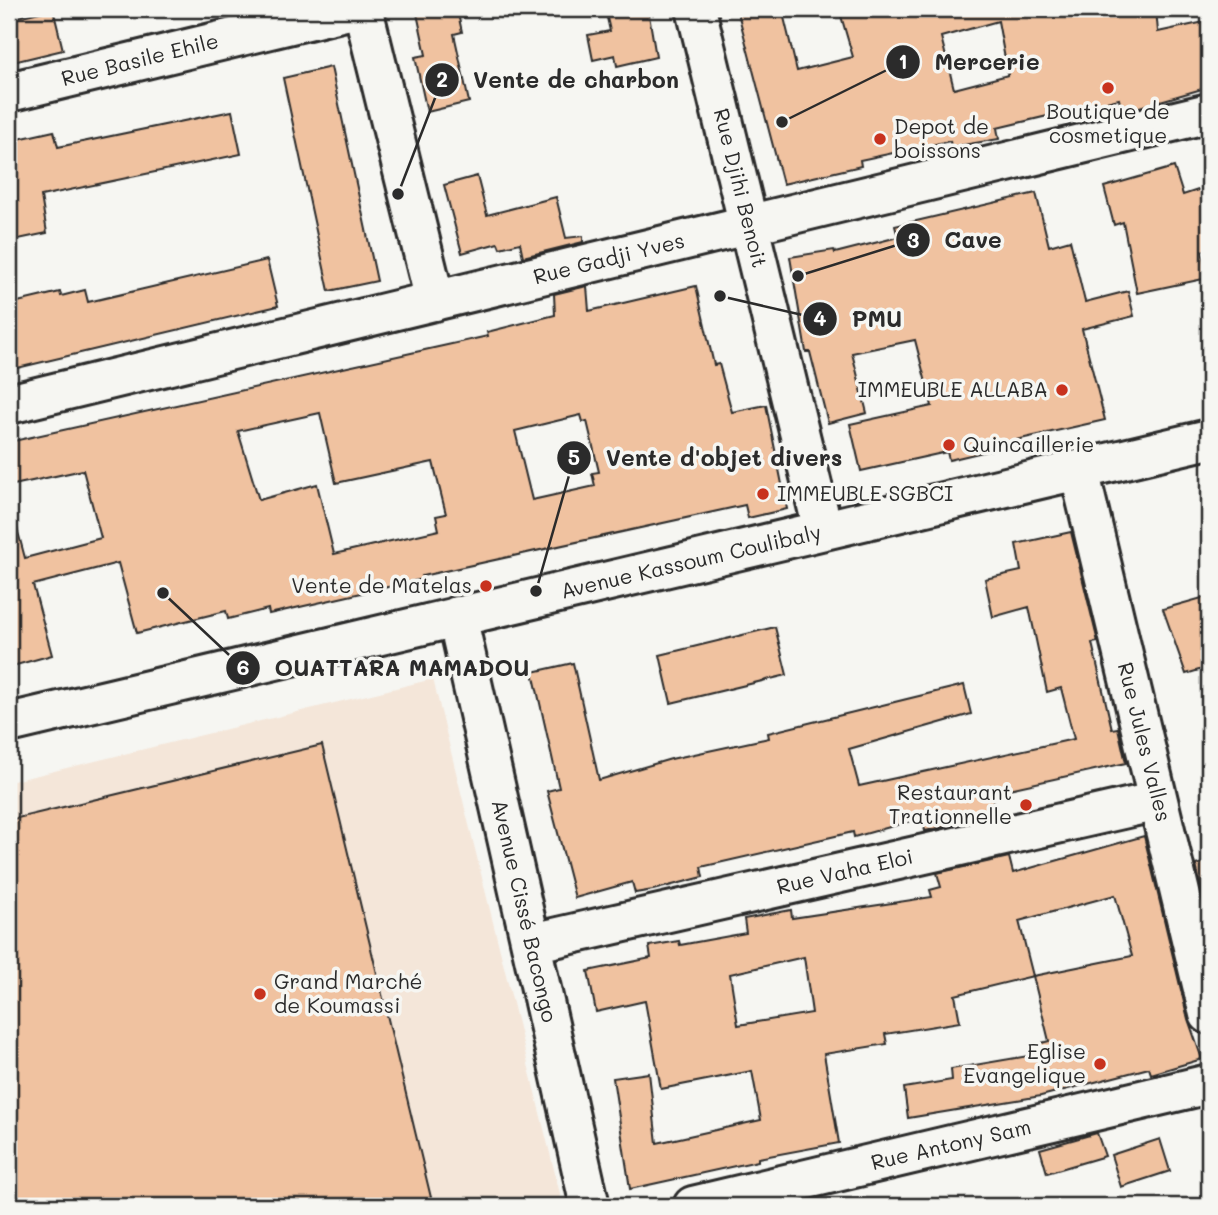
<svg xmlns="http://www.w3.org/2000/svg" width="1218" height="1215" viewBox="0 0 1218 1215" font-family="Mali,sans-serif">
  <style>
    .built { fill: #f4e6d9 }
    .building { fill: #f0c2a0; stroke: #2b2b2b; stroke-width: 2; fill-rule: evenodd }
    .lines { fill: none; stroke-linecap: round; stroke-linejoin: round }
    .minor-casing { stroke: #2b2b2b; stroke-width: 44 }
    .minor { stroke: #f6f6f2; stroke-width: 38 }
    .poi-dot { fill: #c8321e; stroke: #f6f6f2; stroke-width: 2.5 }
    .labels { text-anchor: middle; stroke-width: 7; stroke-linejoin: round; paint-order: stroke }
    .street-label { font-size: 21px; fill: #2b2b2b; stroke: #f6f6f2 }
    .poi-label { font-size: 21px; fill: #2b2b2b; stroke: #f6f6f2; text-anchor: start }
    .leader { fill: none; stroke: #2b2b2b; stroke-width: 2.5 }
    .callout-dot { fill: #2b2b2b; stroke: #f6f6f2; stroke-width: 2.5 }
    .mark-label { font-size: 21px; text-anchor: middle; font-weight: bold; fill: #fff }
    .callout-label { font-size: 23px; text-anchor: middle; font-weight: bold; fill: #2b2b2b; stroke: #f6f6f2; stroke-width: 7; stroke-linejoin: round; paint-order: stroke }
  </style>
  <rect width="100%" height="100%" fill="#f6f6f2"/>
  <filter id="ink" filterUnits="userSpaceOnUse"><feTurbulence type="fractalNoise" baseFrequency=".0143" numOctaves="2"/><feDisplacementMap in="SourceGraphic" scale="14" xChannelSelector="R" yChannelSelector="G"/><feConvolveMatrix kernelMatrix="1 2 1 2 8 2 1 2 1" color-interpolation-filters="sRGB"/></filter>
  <g filter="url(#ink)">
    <path class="built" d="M433,679L563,1206H9V782Z"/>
    <path class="building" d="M53,9L63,50L9,63V19Z
      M416,9H457L462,32L454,34L469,102L427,112L415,57L426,55Z
      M605,9H648L656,57L617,66L615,55L593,60L588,35L610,31Z
      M737,9H782L797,71L853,57L839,9H1156L1158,32L1209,21V87L1122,112L1119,99L997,128L999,139L951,147L950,141L860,160L861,166L783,184ZM998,21L1008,75L954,89L941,37Z
      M331,67L377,281L329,291L283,78Z
      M232,111L241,154L41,196L47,233L9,241V141L54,131L58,147Z
      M1174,167L1183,195L1204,188L1209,205V249L1202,251L1208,278L1137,293L1123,222L1114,225L1104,187Z
      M477,176L487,215L556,197L566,238L583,236V242L523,257L520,243L500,248L498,243L462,253L444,185Z
      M1036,193L1049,246L1070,240L1085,302L1128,291L1134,316L1082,329L1105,420L1016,440L1017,444L949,460L947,452L861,471L850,424L932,406L915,340L852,353L867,413L828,423L810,352H806L790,257L834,250L835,253L898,237L895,226Z
      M267,260L278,306L9,370V304L60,292L61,296L85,290L88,302Z
      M587,286L589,311L696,286L714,365L719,364L732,412L766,405L787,509L748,518L745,505L422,576L423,579L269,614L268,609L228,619L226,611L137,633L118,563L33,585L52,655L9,667V529L17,528L25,558L101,538L83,470L9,486V442L488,336L487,332L555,315L554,294ZM320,413L336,483L433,462L446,514L436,516L439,530L334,554L317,484L259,500L238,431ZM581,415L583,422L587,421L599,472L592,473L595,486L532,500L515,431Z
      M1071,532L1098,642L1092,643L1112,729L1118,728L1126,763L991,793L997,815L925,831L922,818L854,837L853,832L701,867L703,877L653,890L635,893L632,882L575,898L547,791L559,788L533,672L573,663L599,780L671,759L769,738L768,733L964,685L971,714L849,749L859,786L1074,739L1061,688L1047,692L1029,607L993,617L985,579L1021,571L1016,544Z
      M1209,596V667L1186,674L1163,609Z
      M775,627L787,675L671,703L660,655Z
      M322,745L433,1206H9V820Z
      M1144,836L1188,1019L1202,1059L1151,1074L1149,1068L1041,1096L908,1118L904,1088L952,1080L951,1069L1040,1054L1038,1044L1049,1041L1033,976L955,995L960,1022L885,1034L887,1044L824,1054L839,1143L758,1158V1161L630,1189L613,1078L649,1073L657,1143L761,1120L752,1071L661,1089L645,1001L596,1012L588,971L651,958L649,946L679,941L680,945L746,933L744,919L791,910L792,918L932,897L930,890L941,887L937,873L1009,857L1013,873ZM1115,895L1132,956L1033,976L1019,921ZM804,957L812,1013L738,1025L730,974Z
      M1209,861V921L1196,865Z
      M1097,1133L1105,1156L1047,1173L1040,1149Z
      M1160,1139L1170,1171L1121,1187L1111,1155Z"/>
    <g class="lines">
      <defs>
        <path id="minor" d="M363,9L435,301
          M696,9L823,530
          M9,92L353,9
          M9,404L1209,113
          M1079,470L1209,1014
          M457,616L590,1206
          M9,723L1209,439
          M532,943L1158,801
          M693,1206L1209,1084"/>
      </defs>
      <use href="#minor" class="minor-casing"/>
      <use href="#minor" class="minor"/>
    </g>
  </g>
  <g class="poi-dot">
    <circle cx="1108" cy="88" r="7"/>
    <circle cx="880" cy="139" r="7"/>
    <circle cx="1062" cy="390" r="7"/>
    <circle cx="949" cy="445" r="7"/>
    <circle cx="763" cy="494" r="7"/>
    <circle cx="486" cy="586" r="7"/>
    <circle cx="1026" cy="805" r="7"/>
    <circle cx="260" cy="994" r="7"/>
    <circle cx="1100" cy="1064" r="7"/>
  </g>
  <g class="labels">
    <g class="street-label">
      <text transform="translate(140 60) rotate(-14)" y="7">Rue Basile Ehile</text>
      <text transform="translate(740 188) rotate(76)" y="7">Rue Djihi Benoit</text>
      <text transform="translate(609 259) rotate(-14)" y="7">Rue Gadji Yves</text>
      <text transform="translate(691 562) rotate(-13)" y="7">Avenue Kassoum Coulibaly</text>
      <text transform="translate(1144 742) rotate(76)" y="7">Rue Jules Valles</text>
      <text transform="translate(845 872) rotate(-13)" y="7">Rue Vaha Eloi</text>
      <text transform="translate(524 911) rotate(77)" y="7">Avenue Cissé Bacongo</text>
      <text transform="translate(951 1145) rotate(-13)" y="7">Rue Antony Sam</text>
    </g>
    <g class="poi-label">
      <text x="1108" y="119" text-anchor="middle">Boutique de<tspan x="1108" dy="24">cosmetique</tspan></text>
      <text x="894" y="134">Depot de<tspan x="894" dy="24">boissons</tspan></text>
      <text x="1048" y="397" text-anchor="end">IMMEUBLE ALLABA</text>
      <text x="963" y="452">Quincaillerie</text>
      <text x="777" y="501">IMMEUBLE SGBCI</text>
      <text x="472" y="593" text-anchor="end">Vente de Matelas</text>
      <text x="1012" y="800" text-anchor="end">Restaurant<tspan x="1012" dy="24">Trationnelle</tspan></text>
      <text x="274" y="989">Grand Marché<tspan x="274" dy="24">de Koumassi</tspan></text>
      <text x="1086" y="1059" text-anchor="end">Eglise<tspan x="1086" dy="24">Evangelique</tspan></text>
    </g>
  </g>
  <path class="leader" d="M782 122L903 62M398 194L442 80M798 276L913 240M720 296L820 319M536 591L574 458M163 593L243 668"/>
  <g class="callout-dot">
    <circle cx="782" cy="122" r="7"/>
    <circle cx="398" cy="194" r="7"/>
    <circle cx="798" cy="276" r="7"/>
    <circle cx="720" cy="296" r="7"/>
    <circle cx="536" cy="591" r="7"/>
    <circle cx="163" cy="593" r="7"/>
    <circle cx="903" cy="62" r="18"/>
    <circle cx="442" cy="80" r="18"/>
    <circle cx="913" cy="240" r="18"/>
    <circle cx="820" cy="319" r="18"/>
    <circle cx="574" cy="458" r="18"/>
    <circle cx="243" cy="668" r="18"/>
  </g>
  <g class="mark-label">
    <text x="903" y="69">1</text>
    <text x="442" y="87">2</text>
    <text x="913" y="248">3</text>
    <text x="820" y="326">4</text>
    <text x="574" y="465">5</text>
    <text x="243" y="675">6</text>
  </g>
  <g class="callout-label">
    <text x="987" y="70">Mercerie</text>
    <text x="576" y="88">Vente de charbon</text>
    <text x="973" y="248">Cave</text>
    <text x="877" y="327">PMU</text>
    <text x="724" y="466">Vente d'objet divers</text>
    <text x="402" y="676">OUATTARA MAMADOU</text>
  </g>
  <rect width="1218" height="1215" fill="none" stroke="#f6f6f2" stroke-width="35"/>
  <rect x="18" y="18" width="1183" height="1180" fill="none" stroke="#2b2b2b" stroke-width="2.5" filter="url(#ink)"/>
</svg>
